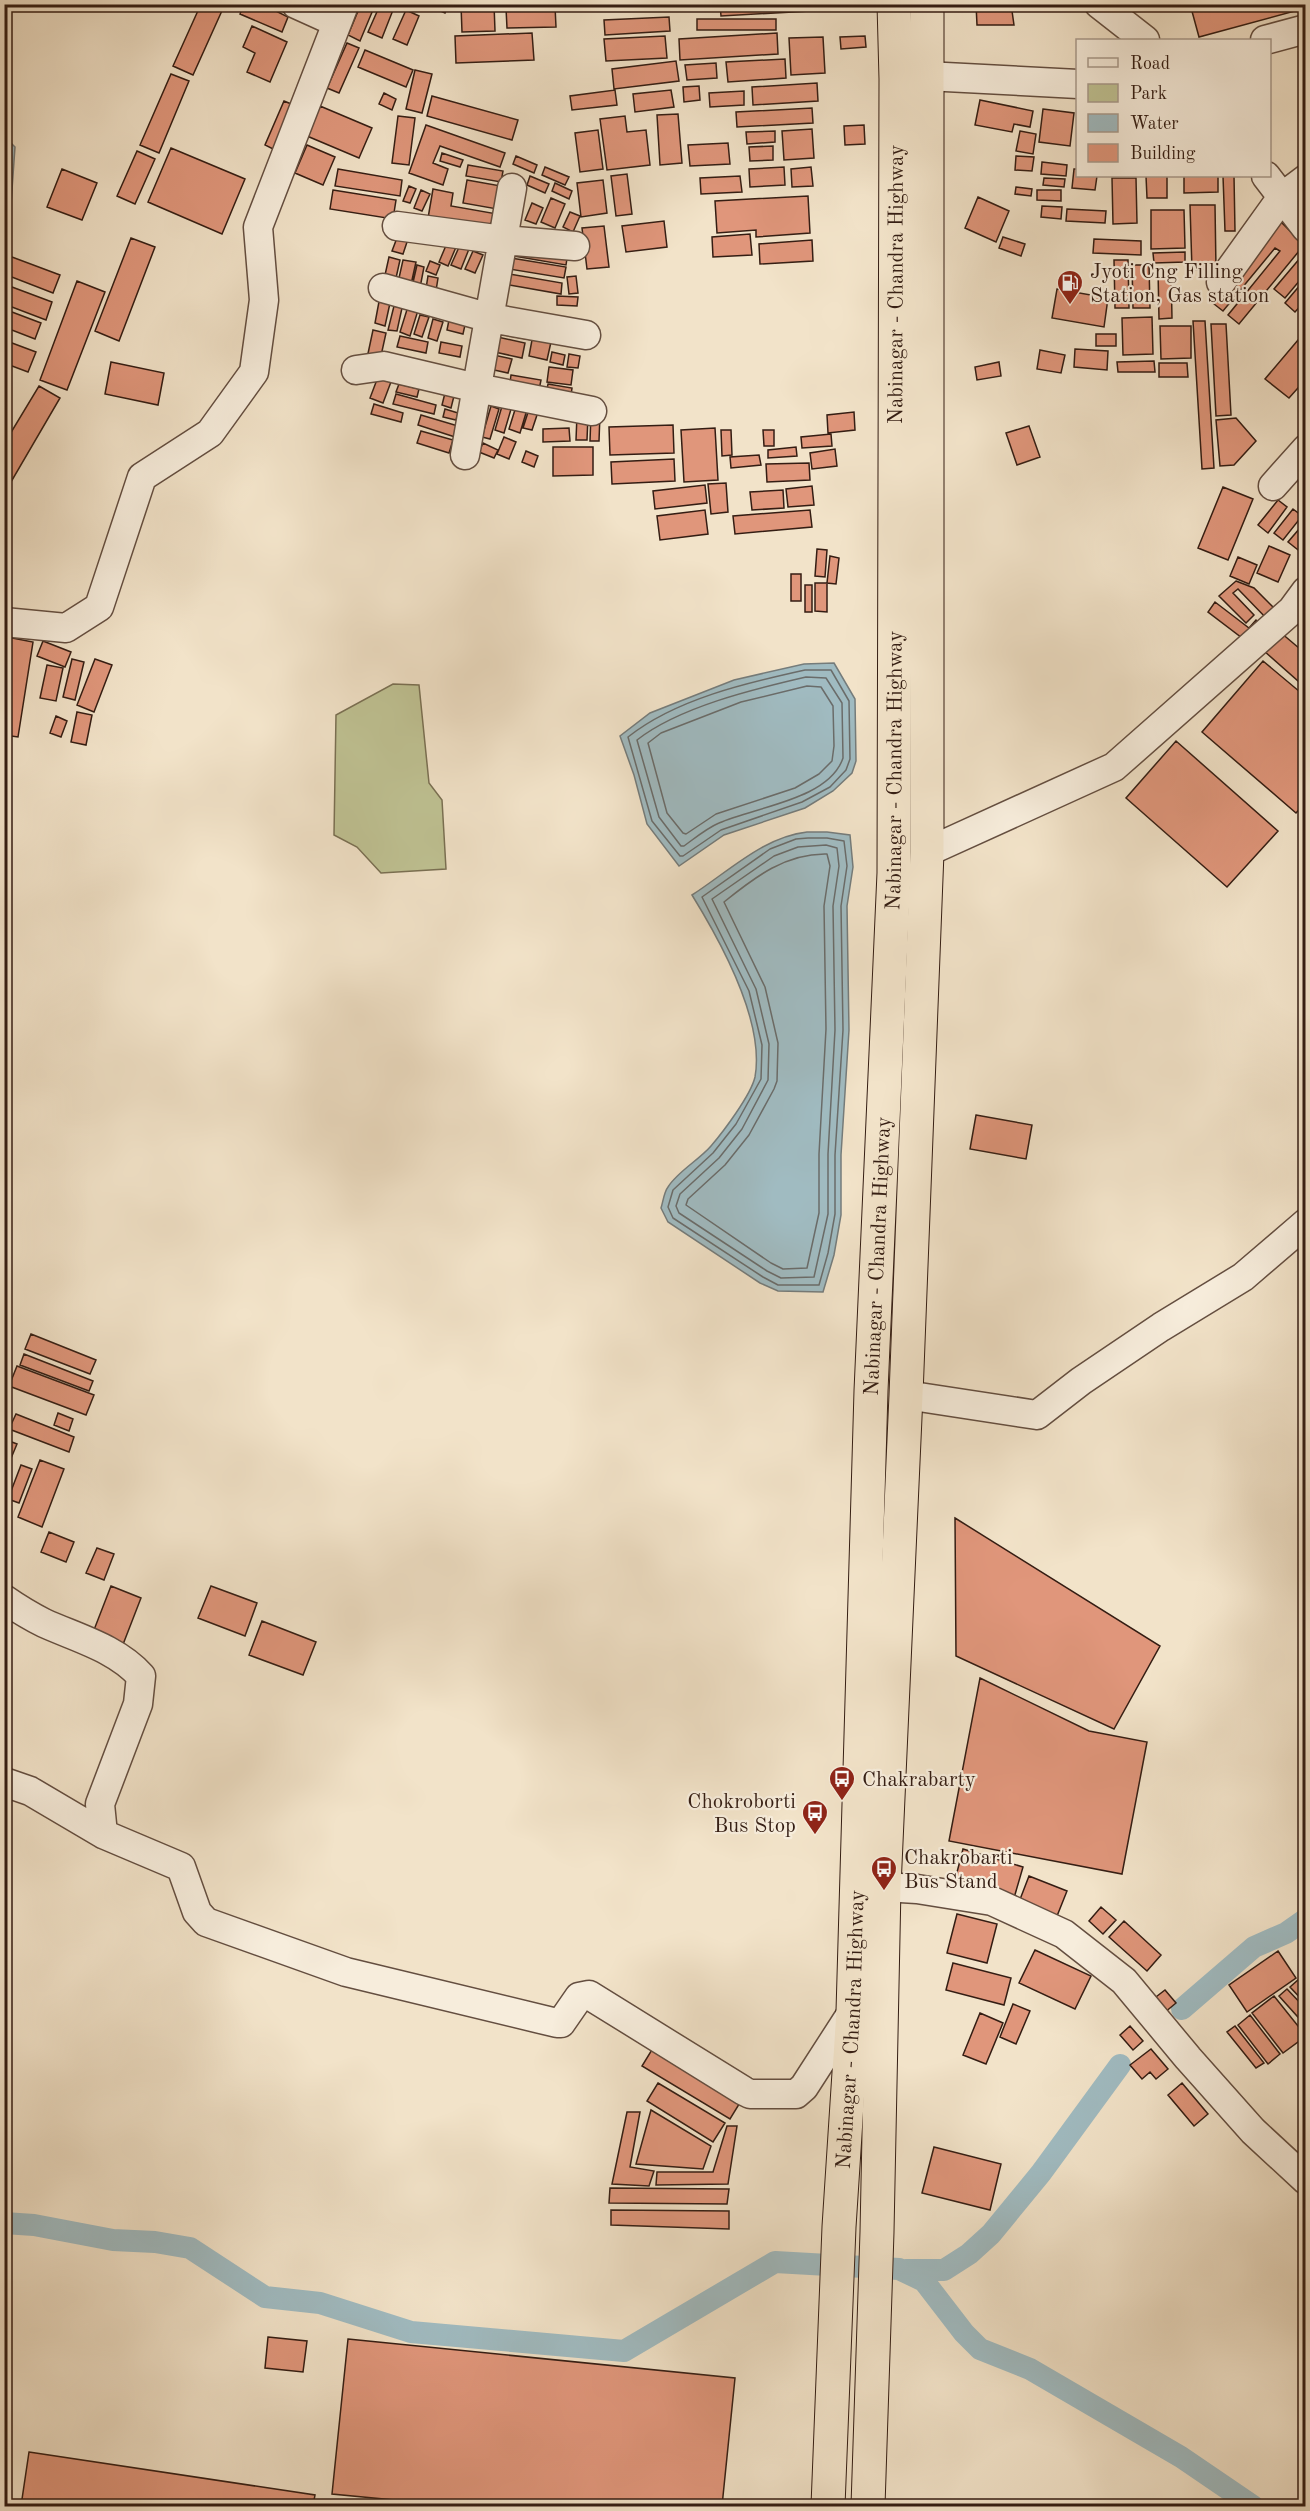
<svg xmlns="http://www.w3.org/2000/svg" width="1310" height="2511" viewBox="0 0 1310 2511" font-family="'Old Standard TT',serif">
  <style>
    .green { fill: #bfc293; stroke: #7a7053; stroke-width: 1.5 }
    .water { fill: #a0bbc1; stroke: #757c7b; stroke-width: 1.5 }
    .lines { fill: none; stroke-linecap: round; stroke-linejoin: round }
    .shore { stroke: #6a6c6a; stroke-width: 1.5 }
    .canal { stroke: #a0bbc1; stroke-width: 22 }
    .building { fill: #e0967b; stroke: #341d13; stroke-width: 1.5 }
    .minor-casing { stroke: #644e40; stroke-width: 31 }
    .highway-casing { stroke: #341d13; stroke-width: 35 }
    .minor { stroke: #f7eddc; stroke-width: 28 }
    .highway { stroke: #f2e3c9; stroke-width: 33 }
    .labels { text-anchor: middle; stroke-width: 4.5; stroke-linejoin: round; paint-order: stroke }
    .poi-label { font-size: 21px; fill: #341d13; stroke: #f7eddc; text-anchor: start }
    .street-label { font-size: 21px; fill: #341d13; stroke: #f7eddc }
  </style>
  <rect width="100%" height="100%" fill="#f2e3c9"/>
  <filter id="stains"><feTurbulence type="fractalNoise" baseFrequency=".00333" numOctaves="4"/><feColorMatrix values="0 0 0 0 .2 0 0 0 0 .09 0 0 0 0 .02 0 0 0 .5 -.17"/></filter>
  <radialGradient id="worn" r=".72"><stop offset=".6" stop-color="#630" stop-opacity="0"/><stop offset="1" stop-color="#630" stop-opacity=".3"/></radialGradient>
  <path class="green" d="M393,684L419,685L429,783L442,800L446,869L381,873L357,847L334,835L336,715Z"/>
  <path class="water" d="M5,137L15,147L11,204L5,232Z
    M834,663L855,699L856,761L852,773L833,791L805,808L724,835L679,866L647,824L634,775L620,736L650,713L734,680L804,664Z
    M807,832H827L850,835L853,867L847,906L849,1030L841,1155V1215L834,1255L823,1292L778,1291L760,1283L668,1222L661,1208C663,1202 664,1192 668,1187C677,1172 699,1160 711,1146C723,1132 751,1095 755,1077C765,1021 721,942 692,895C728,872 763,837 807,832Z"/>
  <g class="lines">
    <path class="shore" d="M4,146L8,151L4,207
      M805,670H831L849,701L850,759L846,770L830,787L802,802L721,830L683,856H680L652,821L628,737C676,699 746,683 805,670Z
      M806,677L826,678L842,703L843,758C829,800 754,807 719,823C707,828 695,838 684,846H681L659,817L637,740C679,707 754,689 806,677Z
      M807,686L821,687L833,706L834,746L832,761L819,774L795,788L716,814L686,834L683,833L667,813L648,743L661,733L741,702Z
      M808,838H827L844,841L847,866L841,906L843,1030L835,1155V1214L828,1253L819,1285H778L763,1277L673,1218L668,1207L673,1190L713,1153L736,1124L761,1079L762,1045L749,991L702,897L770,849L796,839Z
      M826,845L837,848L839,866L833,906L835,1030L828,1154V1214L814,1277L781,1278L767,1271L679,1213L676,1206L680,1194L719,1158L742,1129L768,1080L769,1044L756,989L712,899L774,856L798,847Z
      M827,854L830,866L824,906L826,1029L819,1154V1213L807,1268L783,1269L771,1263L686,1205L688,1199L725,1165L749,1135L774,1089L777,1081L778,1043L765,987L724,902C755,877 786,853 827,854Z"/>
    <path class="canal" d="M1182,2009L1254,1947L1286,1933L1306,1919
      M4,2223L34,2225L113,2240L155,2242L190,2248L265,2297L320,2303L411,2332L624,2351L775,2262L899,2269L924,2281L964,2333L980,2349L1030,2369L1181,2457L1253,2506
      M906,2270H944L969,2254L991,2234L1041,2173L1120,2065"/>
  </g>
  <path class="building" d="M201,4H225L193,75L173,66Z
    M244,4H262L288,17L282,32L240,14Z
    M361,4L375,5L360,41L348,35Z
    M425,4H449L445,13Z
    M494,4L495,31L462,32L461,5Z
    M563,4H585L586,10L563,11Z
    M592,4H662V7L593,11Z
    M720,4H809L810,11L721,16Z
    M976,4H1011L1014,25H977Z
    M1190,4H1306V8L1199,37Z
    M380,5L393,10L382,38L368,32Z
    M555,6L556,27L507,28L506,8Z
    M406,10L419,16L407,45L393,39Z
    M669,17L670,31L605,35L604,20Z
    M697,19H776V30H697Z
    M252,26L287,42L270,82L247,72L255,53L243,47Z
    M532,33L534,60L456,63L455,36Z
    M777,33L778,54L680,60L679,39Z
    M665,36L667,58L606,61L604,39Z
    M865,36L866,47L841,49L840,37Z
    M823,37L825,73L791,75L789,38Z
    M347,43L359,48L339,93L327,88Z
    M365,50L413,70L406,87L358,67Z
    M785,59L786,78L728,82L726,62Z
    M676,61L679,81L614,89L612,69Z
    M716,63L717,78L687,80L685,65Z
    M415,70L432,74L422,113L406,109Z
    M171,74L189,81L159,153L140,145Z
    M817,83L818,101L753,105L752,87Z
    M699,86L700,100L684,102L683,87Z
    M615,90L617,105L572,110L570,96Z
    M671,90L674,107L635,112L633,94Z
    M744,91V105L710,107L709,93Z
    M384,93L396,99L392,110L379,104Z
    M432,96L518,120L512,140L427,116Z
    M980,100L1033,111L1030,127L1014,124L1012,132L975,125Z
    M284,101L296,106L277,151L265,145Z
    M320,106L372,128L359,158L307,136Z
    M812,108L813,123L737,127L736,112Z
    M1043,109L1074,113L1070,146L1039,142Z
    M678,114L682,163L660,165L657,115Z
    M398,116L415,118L409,165L392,163Z
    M625,116L627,132L646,130L650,165L607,170L600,119Z
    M426,125L505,153L500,167L440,146L433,163L448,169L443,185L409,173Z
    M864,125L865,144L845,145L844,126Z
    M812,129L814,158L784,160L782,131Z
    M598,130L603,169L580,172L575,133Z
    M775,131V142L747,144L746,132Z
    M1020,131L1036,134L1033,154L1016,151Z
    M728,143L730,164L690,166L688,145Z
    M307,145L335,157L323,185L295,173Z
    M773,146V160L750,161L749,147Z
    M171,148L245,179L222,234L148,202Z
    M137,151L155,159L135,204L117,196Z
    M442,153L463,160L460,167L440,161Z
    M516,156L537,165L534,173L513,164Z
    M1016,156L1034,157L1032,171L1015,170Z
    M1042,162L1067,165L1066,176L1041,174Z
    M468,165L503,171L501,182L466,176Z
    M545,167L569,177L565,185L542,175Z
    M784,167L785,185L750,187L749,169Z
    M811,167L813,186L792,187L791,169Z
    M62,169L97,183L82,220L47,207Z
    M338,169L402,180L400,196L335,186Z
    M1074,169H1078V176H1097L1095,190L1072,188Z
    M627,174L632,214L616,216L611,176Z
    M530,176L549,184L545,193L527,185Z
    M740,176L742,192L701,194L700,178Z
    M1146,176H1167V198H1147Z
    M1184,176H1218V192L1184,193Z
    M1223,176H1234L1235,231H1225Z
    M1044,178L1065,179L1064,187L1043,185Z
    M1112,178H1136L1137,223L1113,224Z
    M467,180L501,186L497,209L463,203Z
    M603,180L607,213L581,217L577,183Z
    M555,183L572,191L569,199L552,191Z
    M409,186L416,189L410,203L403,201Z
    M1016,187L1032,189L1031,196L1015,194Z
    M433,189L453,193L451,206L503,215L499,236L427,224Z
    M333,190L396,200L393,219L330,209Z
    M421,190L430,194L422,211L414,208Z
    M1037,190H1061V201L1037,200Z
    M808,196L810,233L756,237V230L717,233L715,201Z
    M978,197L1009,211L996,242L965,228Z
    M551,198L565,204L555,228L541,222Z
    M532,203L543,208L536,224L525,220Z
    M1190,205H1215L1216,269L1192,270Z
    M1042,206L1062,207L1061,219L1041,217Z
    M1067,209L1106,211L1105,223L1066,221Z
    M1151,210H1184L1185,248L1151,249Z
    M570,212L580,216L573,232L563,227Z
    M664,221L667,247L626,252L622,226Z
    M1281,222L1304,245L1239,324L1228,315L1280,251L1275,248L1223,311L1214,304Z
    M604,226L609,267L587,269L582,228Z
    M400,230L410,233L403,254L392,251Z
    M750,234L752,255L713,257L712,237Z
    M450,236L459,240L448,266L439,262Z
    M1003,237L1025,244L1021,256L999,248Z
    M131,238L155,247L119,341L95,331Z
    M1094,239L1141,241V255L1093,253Z
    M812,240L813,261L760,264L759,244Z
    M460,245L469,249L461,269L451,265Z
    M473,251L483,255L475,273L465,269Z
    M1306,251V273L1285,298L1274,289Z
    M568,252L566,265L508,255Z
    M1185,252V262L1154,263L1153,253Z
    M4,254L60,275L53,293L4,274Z
    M389,257L400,260L394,287L383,284Z
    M511,258L566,267L564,278L509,269Z
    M403,260L416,262L410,289L397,287Z
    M1114,260H1128L1129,308H1115Z
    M430,261L440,265L436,275L426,271Z
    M417,265L424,267L419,293L411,291Z
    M1132,265H1149L1150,308H1133Z
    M1158,270H1171L1172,318L1159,319Z
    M504,273L562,283L561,294L503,284Z
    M428,276L438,278L435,297L425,295Z
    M576,276L578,293L569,294L567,277Z
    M1306,278V300L1295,312L1285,303Z
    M77,281L105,292L67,390L40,380Z
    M4,284L52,302L46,320L4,304Z
    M1057,289L1108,298L1104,327L1052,318Z
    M381,291L392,294L385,326L375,323Z
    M557,296L578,297L577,306L557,305Z
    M410,300L420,304L410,336L400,332Z
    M394,306L402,308L397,331L388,330Z
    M4,309L41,323L35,339L4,327Z
    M420,315L429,317L422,337L414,334Z
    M1152,317L1153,354L1123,355L1122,318Z
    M433,319L443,322L437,341L428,338Z
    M449,320L465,325L463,334L447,330Z
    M1193,321H1205L1214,468L1202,469Z
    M1211,324H1226L1231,415L1216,416Z
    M1160,326H1191V358L1161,359Z
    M373,330L386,333L379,365L366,363Z
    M493,333H553L547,360L529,356L532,340Z
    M1096,334H1116V346H1096Z
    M400,336L428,342L426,353L397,347Z
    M493,336L525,343L522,358L490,351Z
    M4,340L36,352L28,372L4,363Z
    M1298,340L1306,346V379L1289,398L1265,379Z
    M441,342L462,346L460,357L439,353Z
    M1075,349L1108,351L1107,370L1074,367Z
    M1040,350L1065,355L1061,373L1037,369Z
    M552,352L565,355L563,365L550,362Z
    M489,354L512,359L508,373L485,368Z
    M569,354L580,356L578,368L567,367Z
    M1154,361L1155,372H1118L1117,362Z
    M111,362L164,373L158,405L105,394Z
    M999,362L1001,376L977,380L975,367Z
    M1159,363H1187L1188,377H1159Z
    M549,367L573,370L571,385L547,382Z
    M381,369L394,374L383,403L370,398Z
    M511,375L541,380L538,395L509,390Z
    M399,384L419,389L417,397L396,392Z
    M548,384L572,388L570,402L545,398Z
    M447,385L456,388L451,408L442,405Z
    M39,386L60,398L4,494V444Z
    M396,394L436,405L434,414L393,404Z
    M505,396L514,399L504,433L495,430Z
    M518,400L529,403L520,433L509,429Z
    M531,403L540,406L532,430L523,428Z
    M374,404L403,413L401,422L371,414Z
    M491,406L499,409L490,439L482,437Z
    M445,409L458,413L456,420L443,417Z
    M854,412L855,430L828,433L827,415Z
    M591,414H600L599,441H590Z
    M421,415L458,426L455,437L418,425Z
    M577,415H588L587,440H576Z
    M1236,418L1256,441L1234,465L1220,466L1216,420Z
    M673,425L674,453L610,455L609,427Z
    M1029,426L1040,457L1017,465L1006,433Z
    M569,428L570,441L543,442V429Z
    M715,428L718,480L684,482L681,430Z
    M721,430H731L732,455L722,456Z
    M763,430H774V446H764Z
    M421,431L453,440L449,453L417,443Z
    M831,434L832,446L802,448L801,437Z
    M504,437L516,442L509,459L497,454Z
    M483,443L498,450L494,458L479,452Z
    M553,447H593V475L553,476Z
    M796,447L797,456L768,458V450Z
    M835,449L837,466L812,469L810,453Z
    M526,451L538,456L534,467L522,462Z
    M759,455L761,465L731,468L730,457Z
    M674,459L675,481L612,484L611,462Z
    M809,463L810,480L767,482L766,464Z
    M726,483L728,512L711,514L708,484Z
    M705,485L707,503L655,509L653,491Z
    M812,486L814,505L788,507L786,489Z
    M1223,487L1253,499L1228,560L1198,548Z
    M783,490L784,508L752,510L750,492Z
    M1278,500L1287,507L1268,533L1258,525Z
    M1293,509L1302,516L1283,540L1274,533Z
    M705,510L708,534L660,540L657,516Z
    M810,510L812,527L735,534L733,516Z
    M1306,521V549L1302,553L1288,542Z
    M1269,546L1290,555L1278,582L1257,573Z
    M817,549L827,550L825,577L815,576Z
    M830,556L839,558L836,584L827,583Z
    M1238,557L1257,565L1249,584L1230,576Z
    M791,574H801V601H791Z
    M1236,581L1254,588L1278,612L1269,621L1238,589L1233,593L1254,615L1246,623L1219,596Z
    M815,583H827V612L815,611Z
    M805,585H812V612H805Z
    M1215,602L1249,628L1256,620L1264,627L1250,644L1208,612Z
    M1280,632L1306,654V688L1264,651Z
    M7,637L33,642L18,737L4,735V654Z
    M43,641L71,652L65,667L37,656Z
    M72,659L84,662L75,700L63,697Z
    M95,659L112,665L94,712L77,705Z
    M1263,661L1306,697V802L1296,813L1202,732Z
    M47,665L63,668L56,701L40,698Z
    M77,712L92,715L86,745L71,742Z
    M56,716L67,721L61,737L50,733Z
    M1176,741L1278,831L1227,887L1126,798Z
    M976,1115L1032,1125L1026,1159L970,1149Z
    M31,1334L96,1360L90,1374L25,1349Z
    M24,1354L93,1381L89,1391L20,1365Z
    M17,1366L94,1395L86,1415L9,1386Z
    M58,1413L73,1419L69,1431L54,1425Z
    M16,1414L74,1437L69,1452L9,1429Z
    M4,1439L17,1444L4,1475Z
    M40,1460L64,1469L42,1527L18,1517Z
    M21,1465L32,1469L19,1503L8,1499Z
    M955,1518L1160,1646L1114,1729L956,1656Z
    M49,1532L74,1542L66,1562L41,1552Z
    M97,1548L114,1554L104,1580L86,1573Z
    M111,1586L141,1598L122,1647L92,1635Z
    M211,1586L257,1603L245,1636L198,1618Z
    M262,1621L316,1642L303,1675L249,1655Z
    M980,1678L1089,1731L1147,1742L1122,1874L949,1841Z
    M963,1849L1023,1867L1014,1898L955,1880Z
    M1029,1876L1067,1891L1057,1916L1019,1902Z
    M1101,1907L1116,1920L1103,1934L1089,1921Z
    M957,1914L997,1924L987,1963L947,1953Z
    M1124,1921L1161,1955L1147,1971L1109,1937Z
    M1035,1950L1091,1976L1075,2009L1019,1983Z
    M1278,1951L1296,1978L1247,2012L1229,1985Z
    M953,1963L1011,1978L1004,2005L946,1990Z
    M1306,1973V2004L1290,1987Z
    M1287,1989L1306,2009V2026L1279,1996Z
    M1165,1990L1176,2003L1164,2013L1152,2000Z
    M1274,1996L1306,2036L1283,2053L1252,2013Z
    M1013,2004L1030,2011L1016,2044L1000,2037Z
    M980,2013L1003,2023L986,2064L963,2055Z
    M1250,2015L1280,2054L1268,2064L1238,2025Z
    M1130,2026L1143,2041L1133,2050L1120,2035Z
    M1235,2026L1264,2063L1256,2068L1227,2032Z
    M653,2048L741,2101L730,2119L642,2066Z
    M1151,2049L1168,2069L1156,2079L1150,2072L1142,2079L1130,2065Z
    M658,2083L725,2123L713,2142L647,2101Z
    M1182,2083L1208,2114L1194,2126L1168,2095Z
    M651,2110L711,2146L703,2169L636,2164Z
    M627,2112H640L630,2167L654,2171L649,2186L612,2184Z
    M727,2126H737L728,2184L656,2185L657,2172H713Z
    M934,2147L1001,2164L990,2210L922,2193Z
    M610,2188L729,2189L727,2204L609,2203Z
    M611,2210L729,2211V2229L611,2225Z
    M268,2337L307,2341L303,2372L265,2368Z
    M348,2339L735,2378L722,2506H457L332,2494Z
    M29,2452L315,2495L313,2506H21Z"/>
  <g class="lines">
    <defs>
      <path id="minor" d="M296,4L327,18L344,4
        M1099,4L1145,40
        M1265,40L1306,29
        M926,76L1078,84
        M1266,176L1306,228
        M397,226L503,240L575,246
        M1221,282L1282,197L1306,179
        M383,288L490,318L586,335
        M356,370L384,366L477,388L592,411
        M465,455L512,188
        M1273,486L1306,449
        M4,622L66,628L99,607L142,477L210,433L254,372L264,300L258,227L344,5
        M927,852L1114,767L1292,610L1306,591
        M906,1395L1037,1415L1081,1381L1161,1327L1243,1277L1306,1223
        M4,1599C17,1608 30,1616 44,1623C77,1638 116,1648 141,1676L138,1704L100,1804L103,1834
        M4,1782L30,1791L103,1834L181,1867L197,1912L206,1922L346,1972L557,2023H561L579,1997L589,1995L744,2091L750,2094H796L804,2087L853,2011
        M884,1887L917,1889L992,1901L1064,1934L1124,1981L1188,2058L1253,2131L1306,2180"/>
      <g id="highway">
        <path id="s1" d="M828,2506L839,2227L853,2011L871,1391L894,873L896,79L894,4"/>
        <path d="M868,2506L877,2232L884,1887L906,1395L927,852V4"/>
      </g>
    </defs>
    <use href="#minor" class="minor-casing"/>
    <use href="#highway" class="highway-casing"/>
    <use href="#minor" class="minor"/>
    <use href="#highway" class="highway"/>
  </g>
  <defs>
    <symbol id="fuel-pin" viewBox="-11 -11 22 30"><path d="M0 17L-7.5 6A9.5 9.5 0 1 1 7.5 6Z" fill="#8f2418" stroke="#f7eddc"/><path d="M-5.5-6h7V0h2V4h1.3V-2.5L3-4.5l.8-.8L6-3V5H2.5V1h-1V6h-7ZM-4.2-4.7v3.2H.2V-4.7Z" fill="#fff"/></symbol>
    <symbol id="bus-pin" viewBox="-11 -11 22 30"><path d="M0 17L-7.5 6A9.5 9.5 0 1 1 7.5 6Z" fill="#8f2418" stroke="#f7eddc"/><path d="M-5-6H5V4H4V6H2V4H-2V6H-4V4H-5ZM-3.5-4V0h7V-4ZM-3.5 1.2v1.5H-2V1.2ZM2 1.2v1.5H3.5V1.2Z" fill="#fff"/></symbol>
  </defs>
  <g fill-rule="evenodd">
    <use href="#fuel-pin" x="1055" y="268" width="30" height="40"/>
    <use href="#bus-pin" x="827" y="1764" width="30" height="40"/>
    <use href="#bus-pin" x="800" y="1798" width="30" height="40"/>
    <use href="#bus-pin" x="869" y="1854" width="30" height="40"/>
  </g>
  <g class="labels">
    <g class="poi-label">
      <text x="1090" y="278">Jyoti Cng Filling<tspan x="1090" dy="24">Station, Gas station</tspan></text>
      <text x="862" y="1786">Chakrabarty</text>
      <text x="796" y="1808" text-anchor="end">Chokroborti<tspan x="796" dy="24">Bus Stop</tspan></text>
      <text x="904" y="1864">Chakrobarti<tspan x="904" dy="24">Bus Stand</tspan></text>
    </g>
    <g class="street-label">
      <text dy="7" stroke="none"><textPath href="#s1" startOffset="2223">Nabinagar - Chandra Highway</textPath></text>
      <text dy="7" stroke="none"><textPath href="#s1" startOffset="1737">Nabinagar - Chandra Highway</textPath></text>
      <text dy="7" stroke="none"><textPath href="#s1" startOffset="1251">Nabinagar - Chandra Highway</textPath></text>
      <text dy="7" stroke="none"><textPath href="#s1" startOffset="477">Nabinagar - Chandra Highway</textPath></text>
    </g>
  </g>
  <rect width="1310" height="2511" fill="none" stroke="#f2e3c9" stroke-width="24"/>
  <rect x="6" y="6" width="1298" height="2499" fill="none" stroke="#341d13" stroke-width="3"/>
  <rect x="12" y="12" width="1286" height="2487" fill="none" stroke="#341d13" stroke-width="1.5"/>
  <rect x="1076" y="39" width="195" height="138" fill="#f7eddc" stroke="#a99a8c" stroke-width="1.5"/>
  <rect x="1088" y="58" width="30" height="9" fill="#f7eddc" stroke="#a99a8c" stroke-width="1.5"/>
  <text x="1130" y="69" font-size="18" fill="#341d13">Road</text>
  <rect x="1088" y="84" width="30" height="18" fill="#bfc293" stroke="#a99a8c" stroke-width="1.5"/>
  <text x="1130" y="99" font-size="18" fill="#341d13">Park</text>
  <rect x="1088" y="114" width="30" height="18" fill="#a0bbc1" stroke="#a99a8c" stroke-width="1.5"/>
  <text x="1130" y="129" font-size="18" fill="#341d13">Water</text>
  <rect x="1088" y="144" width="30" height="18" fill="#e0967b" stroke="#a99a8c" stroke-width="1.5"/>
  <text x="1130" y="159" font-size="18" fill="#341d13">Building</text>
  <rect width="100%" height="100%" filter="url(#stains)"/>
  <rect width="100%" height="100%" fill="url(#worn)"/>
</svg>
